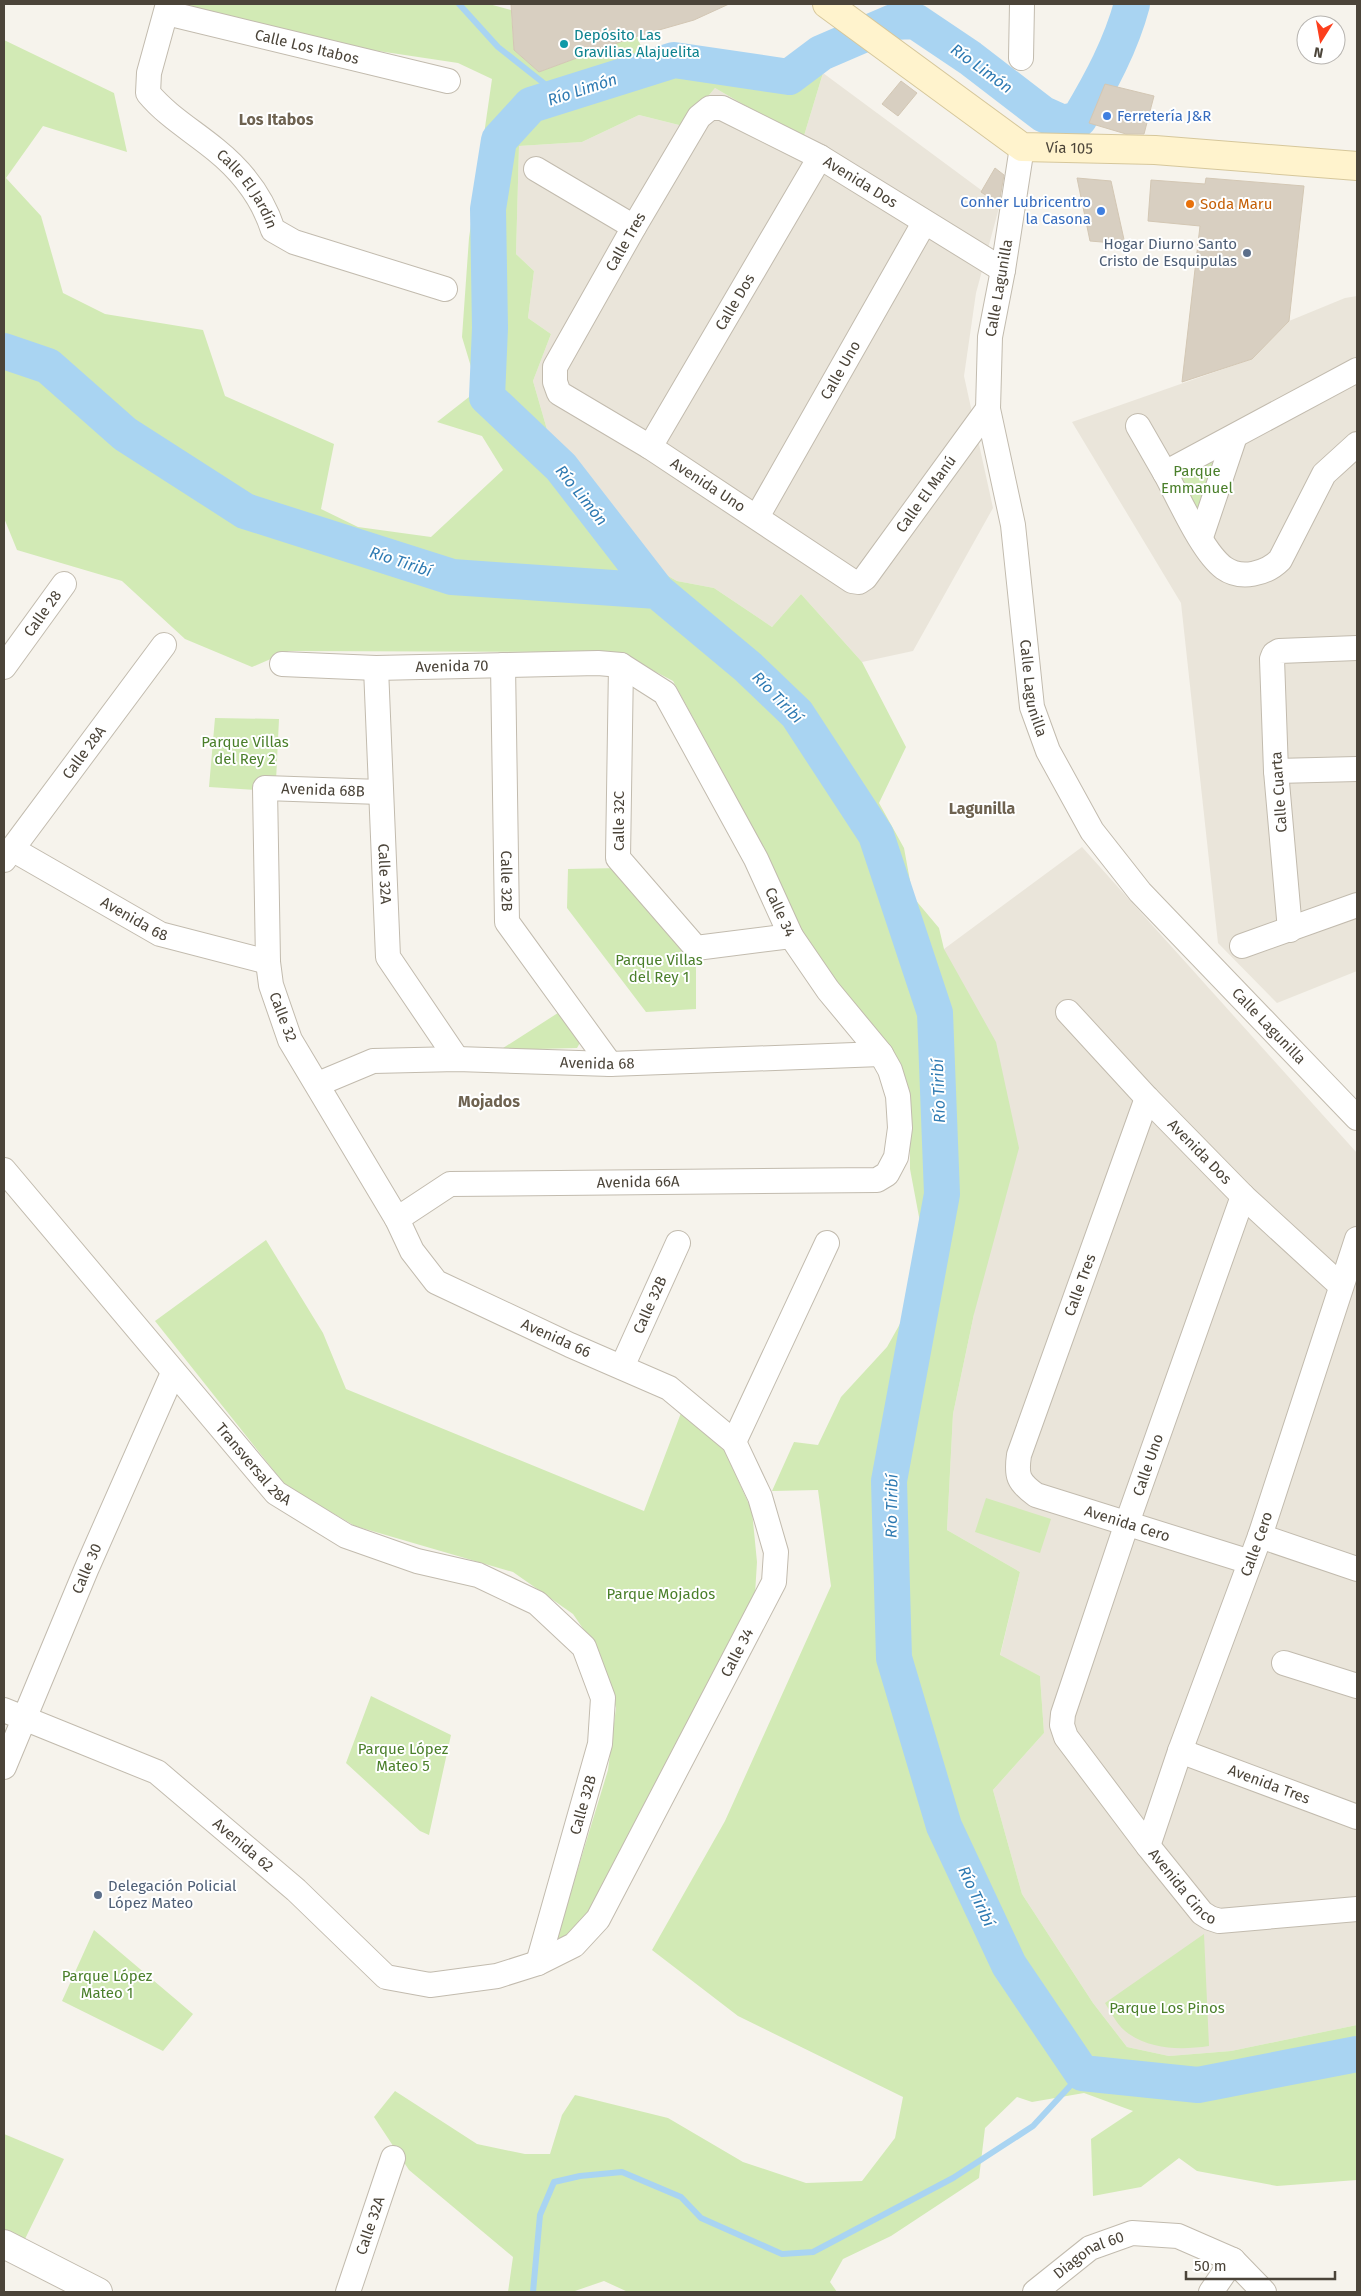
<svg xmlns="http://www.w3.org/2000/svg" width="1361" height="2296" viewBox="0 0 1361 2296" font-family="'Fira Sans',sans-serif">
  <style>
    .residential { fill: #eae5da }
    .green { fill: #d2eab5 }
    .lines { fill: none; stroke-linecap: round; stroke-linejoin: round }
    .stream { stroke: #a9d4f2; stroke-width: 6 }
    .river { stroke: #a9d4f2; stroke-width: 36 }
    .building { fill: #d8cfc1; stroke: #d3c7b4 }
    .minor-casing { stroke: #c2bbae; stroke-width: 26 }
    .tertiary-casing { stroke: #c2bbae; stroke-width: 30 }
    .secondary-casing { stroke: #d6c79b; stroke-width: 30 }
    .minor { stroke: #fff; stroke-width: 24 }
    .tertiary { stroke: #fff; stroke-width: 28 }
    .secondary { stroke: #fff3cd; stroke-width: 28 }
    .culture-dot { fill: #0f9aa8; stroke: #fff; stroke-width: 2 }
    .shop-dot { fill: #3f7fe0; stroke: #fff; stroke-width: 2 }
    .food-dot { fill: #e8710a; stroke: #fff; stroke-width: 2 }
    .service-dot { fill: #5c6f8a; stroke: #fff; stroke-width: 2 }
    .labels { text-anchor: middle; stroke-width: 4; stroke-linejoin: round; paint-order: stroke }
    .culture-label { font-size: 15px; fill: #0d838f; stroke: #fff; text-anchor: start }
    .street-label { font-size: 15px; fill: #4b4439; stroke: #fff }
    .shop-label { font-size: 15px; fill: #366cbe; stroke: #fff; text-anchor: start }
    .food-label { font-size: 15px; fill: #c56008; stroke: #fff; text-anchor: start }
    .service-label { font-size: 15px; fill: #4e5e75; stroke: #fff; text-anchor: end }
    .park-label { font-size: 15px; fill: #4a7f2a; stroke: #fff }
    .water-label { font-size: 16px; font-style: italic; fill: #2e7ab2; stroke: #fff }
    .neighbourhood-label { font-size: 16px; font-weight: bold; fill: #6e6250; stroke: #fff }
  </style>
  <rect width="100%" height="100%" fill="#f6f3ec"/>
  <path class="residential" d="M823,73L1000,204L976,293L964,376L993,508L913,651L862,662L801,594L772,627L714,588L677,581L643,562L550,440L533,381L551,334L528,318L534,271L516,254L519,146L582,142L639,115L683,126L715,88L803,139Z
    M1357,296V971L1277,1003L1218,943L1181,603L1072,422L1252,359L1289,321L1345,298Z
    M1082,847L1357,1153V2025L1231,2051L1169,2056L1127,2047L1093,2003L1022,1894L993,1790L1044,1733L1040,1676L1000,1656L1020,1572L947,1530L953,1414L974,1314L944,949Z"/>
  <path class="green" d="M188,4H489L511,10L514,50L539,72L636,36L655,73L703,54L743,66L779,90L823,73L803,139L715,88L683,126L639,115L582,142L519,146L516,254L534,271L528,318L551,334L533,381L550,440L643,562L677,581L714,588L772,627L801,594L862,662L906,747L879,803L904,848L913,897L939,928L944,949L996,1042L1019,1148L974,1314L953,1414L947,1530L1020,1572L1000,1655L1040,1676L1044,1733L993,1790L1022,1894L1093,2003L1127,2047L1169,2056L1231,2051L1357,2025V2180L1277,2186L1197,2171L1179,2158L1141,2187L1093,2196L1091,2139L1133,2111L1084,2093L1032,2102L1017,2097L985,2128L979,2178L891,2236L843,2259L830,2282L837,2292H628L604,2281L572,2292H508L513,2257L409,2170L374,2117L395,2091L477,2144L525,2154H550L562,2115L575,2095L668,2118L743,2162L806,2183L862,2181L895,2138L903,2097L738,2016L652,1950L725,1821L831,1586L818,1490L772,1491L794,1442L818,1445L841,1397L887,1347L910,1306L923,1238L910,1169V1117L805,944L756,834L673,681L618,652L289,651L252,667L185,639L122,581L17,550L4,518V40L114,93L127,152L43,126L6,178L41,216L63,293L105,314L203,330L225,396L334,444L321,509L358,527L431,537L503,470L482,436L437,422L478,390L462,337L469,238L492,79L458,63L365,49L187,10Z
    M1228,444L1201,522L1174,473Z
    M215,718L279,719L276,781L258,790L209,787Z
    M621,868L696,953V1009L646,1012L567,908L568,869Z
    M561,1011L581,1041L577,1048L500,1050Z
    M266,1240L323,1333L346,1389L644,1511L681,1413L725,1451L752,1511L757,1562L755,1594L586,1918L555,1944L608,1770L616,1708L599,1652L573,1614L513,1572L355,1526L286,1486L155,1321Z
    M986,1498L1051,1519L1040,1553L975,1532Z
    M371,1696L451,1735L429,1835L420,1831L346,1763Z
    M94,1930L193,2014L163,2051L62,2001Z
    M1204,1934L1209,2046C1182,2050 1153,2050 1129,2034C1118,2027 1112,2014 1105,2003Z
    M4,2134L64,2159L24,2241L4,2231Z"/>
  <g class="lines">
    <path class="stream" d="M459,4L498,47L560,96
      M533,2292L540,2215L554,2182L580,2176L622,2172L681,2197L701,2218L782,2254L813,2252L953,2178L1033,2126L1082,2073"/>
    <path class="river" d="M1132,4C1121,45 1101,82 1079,119L1063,123L1043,114L970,58L915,21L893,22L821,53L789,77L674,60L531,105L499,140L488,209L490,328L487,397L561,467L657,591L748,667L797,714L876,835L935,1013L942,1194L889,1481L894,1658L944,1826L1009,1965L1082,2073L1198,2085L1357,2054
      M4,351L48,366L125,434L245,511L452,577L657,591"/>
  </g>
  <path class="building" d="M511,4H729L694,20L631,38L539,72L514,50Z
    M901,81L917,93L898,116L882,104Z
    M1105,84L1154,96L1144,134H1126L1089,123Z
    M995,168L1004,175L999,204L981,192Z
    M1077,178L1111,181L1125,244L1090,241Z
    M1206,178L1304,186L1289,321L1252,359L1182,382L1200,226L1148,221L1151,180L1205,184Z"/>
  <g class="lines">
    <defs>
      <g id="minor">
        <path id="s1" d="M168,4L149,73L148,93C167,116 193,131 216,150C242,171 263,199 273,230L294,242L445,289"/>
        <path id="s2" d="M167,13L448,81"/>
        <path d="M1021,58L1022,4"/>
        <path id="s3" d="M1022,147L1003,270L990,337L988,409L1013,525L1032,707L1048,751L1092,831L1140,892L1357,1118"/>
        <path d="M536,169L634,227"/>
        <path d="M1357,370L1165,473C1179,498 1202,552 1224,568C1241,580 1266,574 1280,560L1324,474L1357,444"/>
        <path id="s4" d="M988,409L865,578L859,582L852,581L650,447L559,393L555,382V367L634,227L699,117L710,108H722L820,157L1003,270"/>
        <path d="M1138,426L1165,473"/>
        <path id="s5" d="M650,447L820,157"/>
        <path id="s6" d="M757,517L924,223"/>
        <path d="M1201,537L1235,436"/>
        <path id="s7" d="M282,664L376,668L598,663L621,665L665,693L756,859L791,936L828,990L881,1054L890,1070L898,1096L900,1128L896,1157L887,1174L877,1180L450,1184L397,1219"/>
        <path id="s8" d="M503,665L507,922L610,1064"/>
        <path d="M621,665L618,858L696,948L791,936"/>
        <path id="s9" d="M4,667L64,584"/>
        <path id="s10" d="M376,668L388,957L457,1059"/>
        <path d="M1276,771L1357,769"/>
        <path id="s11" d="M12,849L160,934L268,962"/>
        <path id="s12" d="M4,860L164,645"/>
        <path d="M1290,930L1276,771L1272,659L1274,654L1279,651L1357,648"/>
        <path d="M1242,946L1357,905"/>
        <path id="s13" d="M1068,1012L1147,1098L1243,1196L1340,1285"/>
        <path id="s14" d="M318,1084L373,1061L457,1059L610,1064L881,1054"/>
        <path id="s15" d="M1147,1098L1019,1455C1016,1476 1018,1482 1036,1495L1250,1562"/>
        <path id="s16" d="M4,1170L276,1493L346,1536L417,1561L478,1575L537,1603L584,1647L603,1698L600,1744L538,1963"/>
        <path id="s17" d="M1243,1196L1127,1523L1063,1714L1062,1725L1066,1737L1148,1846L1202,1913L1210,1918L1219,1921L1357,1909"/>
        <path id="s18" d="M622,1367L678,1243"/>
        <path d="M734,1442L827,1243"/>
        <path d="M1260,1536L1357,1569"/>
        <path d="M1284,1663L1357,1686"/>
        <path id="s19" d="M4,1710L157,1772L296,1890L386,1977L430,1985L497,1976L538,1963L574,1945L598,1919L774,1582L776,1552L760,1497L734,1442L669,1388L570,1345L436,1282L412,1251L397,1219L290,1040L271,985L268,962L265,788L380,792"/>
        <path id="s20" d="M1180,1751L1357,1817"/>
        <path id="s21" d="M4,1767L86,1570L173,1373"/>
        <path id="s22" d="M1148,1846L1180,1751L1260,1536L1357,1239"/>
        <path id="s23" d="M348,2292L393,2158"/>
        <path id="s24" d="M1035,2292L1090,2248L1132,2233L1178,2236L1233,2260L1264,2292"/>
        <path d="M1211,2292L1233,2260"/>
      </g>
      <path id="tertiary" d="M4,2244L98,2292"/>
      <g id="secondary">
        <path id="s25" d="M827,4L1022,147L1155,150L1357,166"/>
      </g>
    </defs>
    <use href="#minor" class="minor-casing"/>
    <use href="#tertiary" class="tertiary-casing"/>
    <use href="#secondary" class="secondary-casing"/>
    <use href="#minor" class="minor"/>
    <use href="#tertiary" class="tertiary"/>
    <use href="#secondary" class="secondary"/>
  </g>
  <circle class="culture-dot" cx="564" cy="44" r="5"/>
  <g class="shop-dot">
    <circle cx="1107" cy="116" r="5"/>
    <circle cx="1101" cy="211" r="5"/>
  </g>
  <circle class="food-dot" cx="1190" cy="204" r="5"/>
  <g class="service-dot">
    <circle cx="1247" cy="253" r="5"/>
    <circle cx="98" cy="1895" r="5"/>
  </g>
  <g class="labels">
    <g class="culture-label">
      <text x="574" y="40">Depósito Las<tspan x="574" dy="17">Gravilias Alajuelita</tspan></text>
    </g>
    <g class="street-label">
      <text dy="5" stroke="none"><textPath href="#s2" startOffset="144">Calle Los Itabos</textPath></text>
      <text dy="5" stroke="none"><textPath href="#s25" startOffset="289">Vía 105</textPath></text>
      <text dy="5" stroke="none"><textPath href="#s4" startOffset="1070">Avenida Dos</textPath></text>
      <text dy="5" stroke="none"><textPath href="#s1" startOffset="231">Calle El Jardín</textPath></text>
      <text dy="5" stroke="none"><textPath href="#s4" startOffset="742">Calle Tres</textPath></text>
      <text transform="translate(999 288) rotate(-80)" y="5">Calle Lagunilla</text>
      <text dy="5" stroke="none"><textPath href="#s5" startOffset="168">Calle Dos</textPath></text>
      <text dy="5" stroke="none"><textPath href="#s6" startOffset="169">Calle Uno</textPath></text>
      <text transform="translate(708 485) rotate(33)" y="5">Avenida Uno</text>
      <text transform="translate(926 494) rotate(-54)" y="5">Calle El Manú</text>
      <text dy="5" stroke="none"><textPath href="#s9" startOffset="66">Calle 28</textPath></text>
      <text dy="5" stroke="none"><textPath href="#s7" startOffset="170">Avenida 70</textPath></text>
      <text dy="5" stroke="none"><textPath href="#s3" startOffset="548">Calle Lagunilla</textPath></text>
      <text dy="5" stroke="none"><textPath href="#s12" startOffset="134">Calle 28A</textPath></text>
      <text dy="5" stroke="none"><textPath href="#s19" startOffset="2169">Avenida 68B</textPath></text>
      <text transform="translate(1279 792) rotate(-94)" y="5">Calle Cuarta</text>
      <text transform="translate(619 821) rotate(-90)" y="5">Calle 32C</text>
      <text dy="5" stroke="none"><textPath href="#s10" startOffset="206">Calle 32A</textPath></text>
      <text dy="5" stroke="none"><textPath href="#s8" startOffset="216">Calle 32B</textPath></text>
      <text dy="5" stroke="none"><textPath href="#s7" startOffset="639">Calle 34</textPath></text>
      <text dy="5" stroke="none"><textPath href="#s11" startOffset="141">Avenida 68</textPath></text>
      <text transform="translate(283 1017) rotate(69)" y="5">Calle 32</text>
      <text dy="5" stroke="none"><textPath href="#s3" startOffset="968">Calle Lagunilla</textPath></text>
      <text dy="5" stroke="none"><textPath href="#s14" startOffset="284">Avenida 68</textPath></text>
      <text dy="5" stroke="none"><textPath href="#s13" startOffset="192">Avenida Dos</textPath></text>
      <text transform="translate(638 1182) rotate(-1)" y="5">Avenida 66A</text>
      <text transform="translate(1080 1285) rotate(-70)" y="5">Calle Tres</text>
      <text dy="5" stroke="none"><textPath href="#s18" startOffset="68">Calle 32B</textPath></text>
      <text transform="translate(556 1338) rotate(24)" y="5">Avenida 66</text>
      <text dy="5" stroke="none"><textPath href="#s16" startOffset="386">Transversal 28A</textPath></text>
      <text transform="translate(1148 1465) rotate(-71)" y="5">Calle Uno</text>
      <text dy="5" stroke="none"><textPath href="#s15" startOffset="522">Avenida Cero</textPath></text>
      <text dy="5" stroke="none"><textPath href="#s22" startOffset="321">Calle Cero</textPath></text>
      <text dy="5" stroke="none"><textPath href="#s21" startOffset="215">Calle 30</textPath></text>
      <text dy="5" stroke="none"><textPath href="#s19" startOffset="1004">Calle 34</textPath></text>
      <text dy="5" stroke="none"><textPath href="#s20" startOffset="95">Avenida Tres</textPath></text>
      <text transform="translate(583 1805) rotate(-74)" y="5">Calle 32B</text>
      <text dy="5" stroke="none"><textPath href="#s19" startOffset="278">Avenida 62</textPath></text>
      <text dy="5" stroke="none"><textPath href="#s17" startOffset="762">Avenida Cinco</textPath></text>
      <text dy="5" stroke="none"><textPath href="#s23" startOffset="70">Calle 32A</textPath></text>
      <text dy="5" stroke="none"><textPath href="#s24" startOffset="66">Diagonal 60</textPath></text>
    </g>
    <g class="shop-label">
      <text x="1117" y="121">Ferretería J&amp;R</text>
      <text x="1091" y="207" text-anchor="end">Conher Lubricentro<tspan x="1091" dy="17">la Casona</tspan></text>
    </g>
    <g class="food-label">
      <text x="1200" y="209">Soda Maru</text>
    </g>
    <g class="service-label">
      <text x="1237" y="249">Hogar Diurno Santo<tspan x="1237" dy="17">Cristo de Esquipulas</tspan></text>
      <text x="108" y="1891" text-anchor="start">Delegación Policial<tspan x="108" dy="17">López Mateo</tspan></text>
    </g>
    <g class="park-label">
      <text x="1197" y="476">Parque<tspan x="1197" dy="17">Emmanuel</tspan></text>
      <text x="245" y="747">Parque Villas<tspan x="245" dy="17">del Rey 2</tspan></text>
      <text x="659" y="965">Parque Villas<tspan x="659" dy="17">del Rey 1</tspan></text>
      <text x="661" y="1599">Parque Mojados</text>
      <text x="403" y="1754">Parque López<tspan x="403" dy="17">Mateo 5</tspan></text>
      <text x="107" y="1981">Parque López<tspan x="107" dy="17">Mateo 1</tspan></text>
      <text x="1167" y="2013">Parque Los Pinos</text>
    </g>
    <g class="water-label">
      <text transform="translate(982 68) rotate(36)" y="6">Río Limón</text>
      <text transform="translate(582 89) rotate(-18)" y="6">Río Limón</text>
      <text transform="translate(582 495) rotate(51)" y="6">Río Limón</text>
      <text transform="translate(401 561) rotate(18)" y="6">Río Tiribí</text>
      <text transform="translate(778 697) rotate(46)" y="6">Río Tiribí</text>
      <text transform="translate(938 1091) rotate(-92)" y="6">Río Tiribí</text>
      <text transform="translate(891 1506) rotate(-89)" y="6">Río Tiribí</text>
      <text transform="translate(977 1896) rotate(65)" y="6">Río Tiribí</text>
    </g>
    <g class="neighbourhood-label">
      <text x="276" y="125">Los Itabos</text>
      <text x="982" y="814">Lagunilla</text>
      <text x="489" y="1107">Mojados</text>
    </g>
  </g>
  <rect width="1361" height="2296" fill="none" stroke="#4b4439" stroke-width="10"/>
  <g transform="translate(1321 40) rotate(191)"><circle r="24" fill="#ffffff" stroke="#b7b4b0"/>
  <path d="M0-4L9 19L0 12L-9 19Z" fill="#fc3f1d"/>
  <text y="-8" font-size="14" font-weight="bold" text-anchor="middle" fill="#4b4439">N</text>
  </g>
  <path d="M1186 2271v8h149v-8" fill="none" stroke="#4b4439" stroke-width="2.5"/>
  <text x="1194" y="2271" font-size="15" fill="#4b4439" stroke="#ffffff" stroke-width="4" paint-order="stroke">50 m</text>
</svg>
